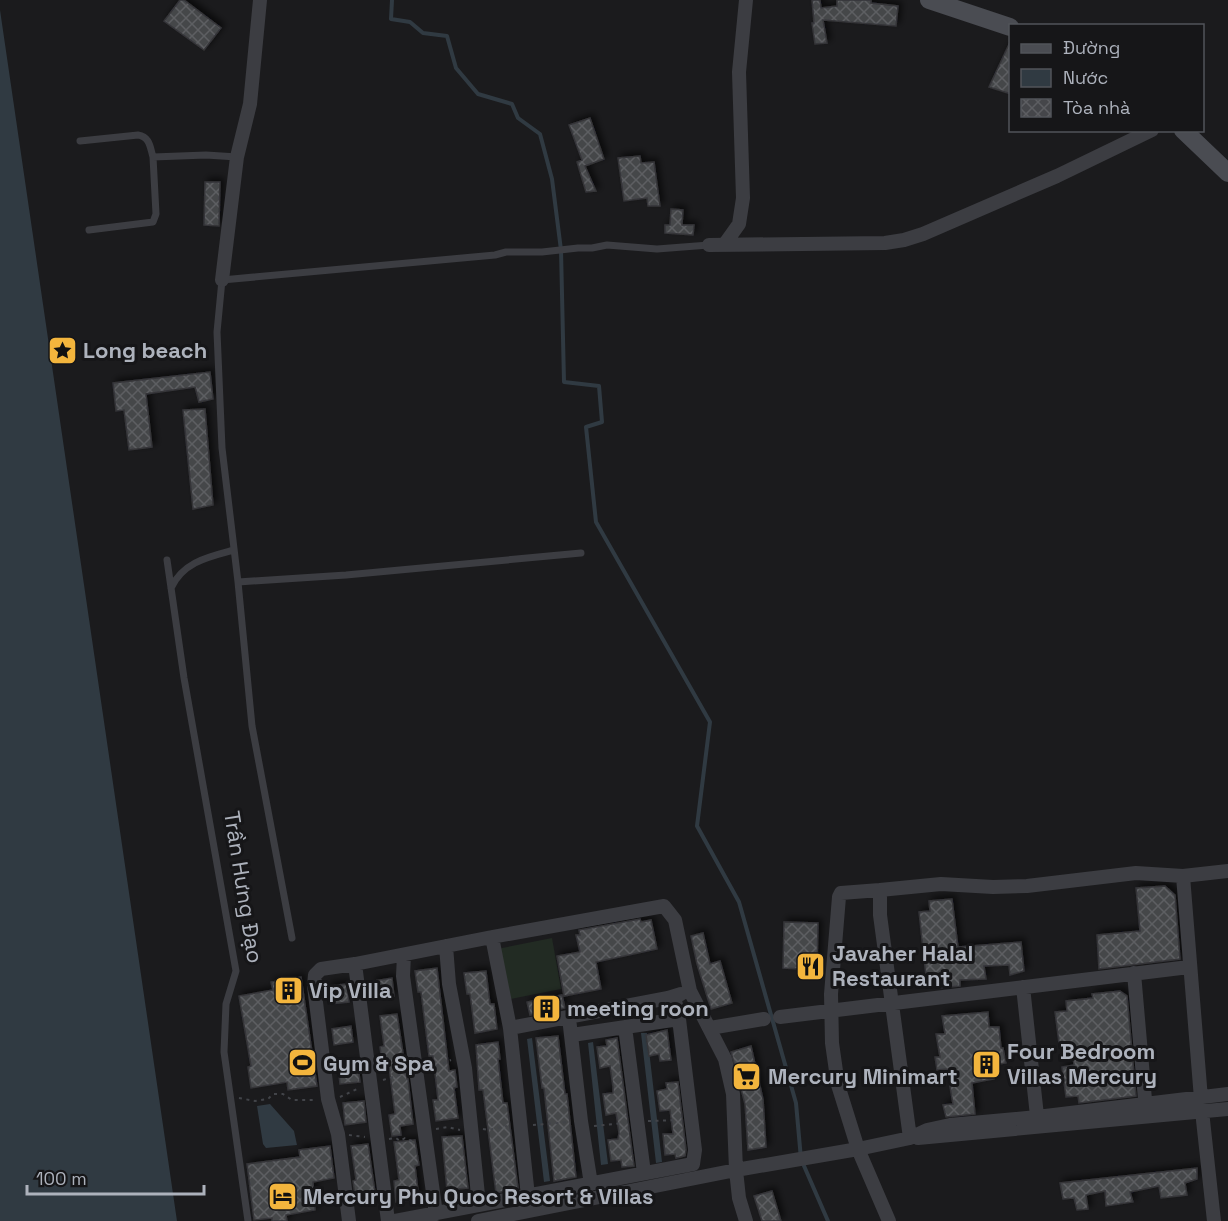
<svg xmlns="http://www.w3.org/2000/svg" width="1228" height="1221" viewBox="0 0 1228 1221" font-family="'Space Grotesk',sans-serif">
  <style>
    .green { fill: #222b23 }
    .water { fill: #303a42 }
    .lines { fill: none; stroke-linecap: round; stroke-linejoin: round }
    .stream { stroke: #303a42; stroke-width: 4 }
    .building { fill: url(#building-cross-hatch); stroke: #353539; stroke-width: 1.5; filter: url(#shadow) }
    .path { stroke: #424449; stroke-width: 2; stroke-dasharray: 3 4.5; stroke-linecap: butt }
    .lane { stroke: #3c3d42; stroke-width: 7 }
    .street { stroke: #3c3d42; stroke-width: 14 }
    .secondary { stroke: #4a4c52; stroke-width: 18 }
    .labels { text-anchor: middle; stroke-width: 6; stroke-linejoin: round; paint-order: stroke }
    .poi-label { font-size: 22px; font-weight: bold; fill: #adb2bc; stroke: #161618; text-anchor: start }
    .street-label { font-size: 22px; fill: #adb2bc; stroke: #161618 }
  </style>
  <defs>
    <pattern id="building-cross-hatch" width="8" height="8" patternUnits="userSpaceOnUse" patternTransform="scale(1.5)"><rect width="8" height="8" fill="#45464a"/><path d="M0 0l8 8M0 8l8-8" fill="none" stroke="#5d5e62"/></pattern>
    <filter id="shadow"><feDropShadow dx="3.5" dy="-3.5" stdDeviation="3" flood-color="#0009"/></filter>
  </defs>
  <rect width="100%" height="100%" fill="#1b1b1d"/>
  <path class="green" d="M552,938L561,989L506,1000L497,949Z"/>
  <path class="water" d="M0,10L177,1221H0Z
    M641,1033H647L662,1162L656,1163Z
    M532,1038L550,1181L544,1182L527,1039Z
    M593,1042L608,1164L601,1165L588,1043Z
    M270,1104L294,1131L297,1145L266,1148L263,1144L257,1106Z"/>
  <g class="lines">
    <path class="stream" d="M392,0L391,19L410,22L423,33L447,36L456,68L478,94L512,104L518,118L540,134L552,179L561,250L564,382L599,386L602,422L586,427L596,522L710,722L697,826L739,902L796,1103L801,1159L828,1221"/>
  </g>
  <path class="building" d="M180,0H184L221,28L204,50L164,21Z
    M812,0H820L821,8L837,6V0H871V3L898,6L896,26L823,20L827,43L815,44L812,23H814Z
    M1011,40V94L989,87Z
    M590,118L604,159L585,166L596,191L586,192L577,162L582,160L569,125Z
    M640,156L641,163L654,162L660,206H648L647,198L624,201L618,158Z
    M205,182H220L219,226L204,225Z
    M671,209L683,210L682,225H694L693,235L665,233V225H670Z
    M210,372L213,399L199,402L195,387L146,394L152,447L129,450L124,410L116,411L113,383Z
    M205,409L213,505L193,509L183,410Z
    M1165,886L1175,895L1180,959L1099,969L1097,935L1140,931L1136,888Z
    M952,899L958,947L1021,942L1024,971L1010,975L1009,965L984,966L986,979L960,980V986L939,988L937,975L926,976L919,912L930,911L929,901Z
    M640,919L641,922L651,920L657,949L596,962L601,989L564,996L557,956L580,952L576,935H580L579,930Z
    M784,922L818,923L817,970L783,968Z
    M703,933L710,964L720,961L732,1003L711,1009L697,964L691,936Z
    M437,968L449,1071L455,1070L457,1087L454,1088L458,1118L436,1121L433,1100H438L433,1056H429L421,992H418L415,971Z
    M486,971L490,1004H494L497,1029L475,1033L470,994H467L464,973Z
    M301,977L317,1086L288,1090L287,1082L251,1088L248,1067L251,1066L239,996L273,990L271,982Z
    M392,978L394,996L376,998L373,981Z
    M347,984L349,1002L330,1004L328,986Z
    M1120,991L1127,996L1136,1096L1079,1103L1078,1096L1066,1097L1062,1067L1074,1065L1071,1042L1059,1043L1055,1012L1067,1011L1066,1001L1093,998L1092,994Z
    M562,995L565,1008L530,1015L527,1002Z
    M988,1012L989,1027H999L1001,1048H1003L1006,1063L993,1065L994,1079L972,1083L975,1114L946,1117L943,1105L953,1104L947,1069L937,1070L935,1057H940L936,1034H945L942,1016Z
    M397,1014L407,1079H408L413,1124L400,1126L401,1135L392,1136L389,1115L395,1114L389,1067L383,1068L380,1047L384,1046L380,1016Z
    M351,1026L353,1042L334,1045L332,1029Z
    M667,1030L671,1060L660,1061L659,1054L649,1056L646,1035Z
    M558,1036L565,1094H567L576,1177L554,1181L544,1088H542L536,1038Z
    M617,1038L634,1166L622,1167L621,1160L611,1161L608,1140L618,1139L619,1133L616,1113L606,1115L603,1094L613,1093V1087L610,1066L600,1068L597,1047L607,1046L606,1040Z
    M498,1042L500,1059H498L503,1103H507L518,1188L496,1193L483,1090H479L476,1045Z
    M751,1046L763,1099L766,1147L748,1150L745,1104L731,1052Z
    M358,1064L360,1082L340,1084L338,1066Z
    M678,1082L686,1150L685,1156L676,1158L675,1154L665,1155L663,1134H673L670,1110L660,1111L657,1091L667,1089L666,1083Z
    M364,1101L366,1122L345,1125L343,1103Z
    M462,1136L468,1188L447,1190L442,1137Z
    M415,1140L419,1165L415,1166L419,1199L396,1202L394,1181L399,1180L394,1142Z
    M368,1144L376,1199L356,1202L353,1181L356,1180L351,1146Z
    M330,1146L334,1178L313,1182L315,1210L286,1215L287,1221H272V1218L254,1220L247,1164L300,1157L299,1150Z
    M1197,1168V1179L1185,1183L1187,1195L1161,1198L1159,1186L1130,1192L1133,1202L1106,1206L1105,1191L1086,1195L1088,1209L1077,1210L1074,1198L1063,1199L1060,1183Z
    M772,1191L781,1221H762L754,1196Z"/>
  <g class="lines">
    <path class="path" d="M429,1069L451,1060
      M383,1080L403,1074
      M340,1097L359,1088
      M239,1098L255,1101L268,1099L273,1094H283L292,1100H317
      M648,1121L678,1120
      M533,1125L570,1122
      M594,1126L624,1123
      M436,1129L448,1127L460,1130
      M483,1129L488,1130L507,1126
      M349,1135L365,1137
      M389,1139L396,1138L400,1141L405,1138L412,1141L414,1139"/>
    <path class="lane" d="M80,141L138,135C150,137 150,147 153,157L206,155L237,157
      M89,230L153,222L156,214L153,157
      M167,560L184,678L236,971L226,1004L224,1052L248,1221
      M238,582L346,575L581,553
      M171,588C183,562 208,557 234,550
      M292,938L252,726L238,582L222,448L217,332L222,280L495,255L506,252H542L578,248H592L607,245L657,249L709,245"/>
    <path class="street" d="M709,245L885,243L904,240L923,234L1057,176L1152,130
      M724,245L739,224L743,198L739,72L746,0
      M222,280L237,157L250,104L260,0
      M1183,876L1228,871
      M880,890L841,893L839,897L831,994L832,1043L838,1085L858,1149L889,1221
      M492,937L510,1028L528,1196
      M446,946L449,984L465,1068L479,1205
      M404,955L403,976L436,1214
      M355,964L388,1221
      M1134,973L1146,1111
      M1023,987L1038,1125
      M780,1017L1189,967
      M569,1018L581,1121L591,1184
      M625,1027L644,1173
      M510,1028L668,998L681,994
      M710,1028L764,1019
      M572,1035L679,1019
      M910,1138L880,915V890L941,884L993,887L1027,886L1136,873L1183,876L1202,1111L1214,1221
      M918,1138L1228,1109
      M349,1221L338,1134L328,1099L314,986L315,975L321,969L355,964L492,937L664,906L675,920L690,991L725,1059L733,1094L736,1170L739,1198L746,1221
      M395,1221L693,1164L695,1150L679,1019L674,996
      M478,1221L736,1170L858,1149L910,1138L927,1130L950,1125L1037,1117L1228,1094"/>
    <path class="secondary" d="M929,0L1010,27
      M1183,130L1228,173"/>
  </g>
  <defs>
    <symbol id="sight-square" viewBox="-11 -11 22 22"><rect x="-9" y="-9" width="18" height="18" rx="4" fill="#f3b53d" stroke="#161618"/><path d="M0-6L1.8-2.2L6-1.7L2.9 1.2L3.7 5.4L0 3.3L-3.7 5.4L-2.9 1.2L-6-1.7L-1.8-2.2Z" fill="#111"/></symbol>
    <symbol id="restaurant-square" viewBox="-11 -11 22 22"><rect x="-9" y="-9" width="18" height="18" rx="4" fill="#f3b53d" stroke="#161618"/><path d="M-5-6h1v4h1v-4h1v4h1v-4h1v5L-1.5 .5V6h-2V.5L-5-1ZM5-6V6H3V1.5H1.5Q1.5-4 5-6Z" fill="#111"/></symbol>
    <symbol id="building-square" viewBox="-11 -11 22 22"><rect x="-9" y="-9" width="18" height="18" rx="4" fill="#f3b53d" stroke="#161618"/><path d="M-4-6H4V6H1V3H-1V6H-4ZM-2.5-4.3h1.7v1.8h-1.7ZM.8-4.3h1.7v1.8H.8ZM-2.5-1h1.7V.8h-1.7ZM.8-1h1.7V.8H.8Z" fill="#111"/></symbol>
    <symbol id="stadium-square" viewBox="-11 -11 22 22"><rect x="-9" y="-9" width="18" height="18" rx="4" fill="#f3b53d" stroke="#161618"/><path d="M0-5a6.5 5 0 1 0 0 10a6.5 5 0 1 0 0-10ZM-3.5-1.8h7v3.6h-7Z" fill="#111"/></symbol>
    <symbol id="supermarket-square" viewBox="-11 -11 22 22"><rect x="-9" y="-9" width="18" height="18" rx="4" fill="#f3b53d" stroke="#161618"/><path d="M-6-5.5h2.5l.6 2H6L4.5 2H-2.5L-4.4-4H-6ZM-1.5 3.2a1.3 1.3 0 1 0 .1 0ZM3 3.2a1.3 1.3 0 1 0 .1 0Z" fill="#111"/></symbol>
    <symbol id="hotel-square" viewBox="-11 -11 22 22"><rect x="-9" y="-9" width="18" height="18" rx="4" fill="#f3b53d" stroke="#161618"/><path d="M-6-4.5h1.5V1H6V5H4.5V3h-9V5H-6ZM-4 0a1.8 1.8 0 1 1 3.6 0ZM.5 0V-2.5h3Q6-2.5 6 0Z" fill="#111"/></symbol>
  </defs>
  <g fill-rule="evenodd">
    <use href="#sight-square" x="46" y="334" width="33" height="33"/>
    <use href="#restaurant-square" x="794" y="950" width="33" height="33"/>
    <use href="#building-square" x="272" y="974" width="33" height="33"/>
    <use href="#building-square" x="530" y="992" width="33" height="33"/>
    <use href="#stadium-square" x="286" y="1046" width="33" height="33"/>
    <use href="#building-square" x="970" y="1048" width="33" height="33"/>
    <use href="#supermarket-square" x="730" y="1060" width="33" height="33"/>
    <use href="#hotel-square" x="266" y="1180" width="33" height="33"/>
  </g>
  <g class="labels">
    <g class="poi-label">
      <text x="83" y="358">Long beach</text>
      <text x="832" y="961">Javaher Halal<tspan x="832" dy="25">Restaurant</tspan></text>
      <text x="309" y="998">Vip Villa</text>
      <text x="567" y="1016">meeting roon</text>
      <text x="1007" y="1059">Four Bedroom<tspan x="1007" dy="25">Villas Mercury</tspan></text>
      <text x="323" y="1071">Gym &amp; Spa</text>
      <text x="768" y="1084">Mercury Minimart</text>
      <text x="303" y="1204">Mercury Phu Quoc Resort &amp; Villas</text>
    </g>
    <g class="street-label">
      <text transform="translate(244 887) rotate(81)" y="8">Trần Hưng Đạo</text>
    </g>
  </g>
  <rect x="1009" y="24" width="195" height="108" fill="#161618" stroke="#52545a" stroke-width="1.5"/>
  <rect x="1021" y="44" width="30" height="9" fill="#4a4c52" stroke="#52545a" stroke-width="1.5"/>
  <text x="1063" y="54" font-size="18" fill="#adb2bc">Đường</text>
  <rect x="1021" y="69" width="30" height="18" fill="#303a42" stroke="#52545a" stroke-width="1.5"/>
  <text x="1063" y="84" font-size="18" fill="#adb2bc">Nước</text>
  <rect x="1021" y="99" width="30" height="18" fill="url(#building-cross-hatch)" stroke="#52545a" stroke-width="1.5"/>
  <text x="1063" y="114" font-size="18" fill="#adb2bc">Tòa nhà</text>
  <path d="M27 1185v9h177v-9" fill="none" stroke="#adb2bc" stroke-width="3"/>
  <text x="36" y="1185" font-size="18" fill="#adb2bc" stroke="#161618" stroke-width="4.5" paint-order="stroke">100 m</text>
</svg>
